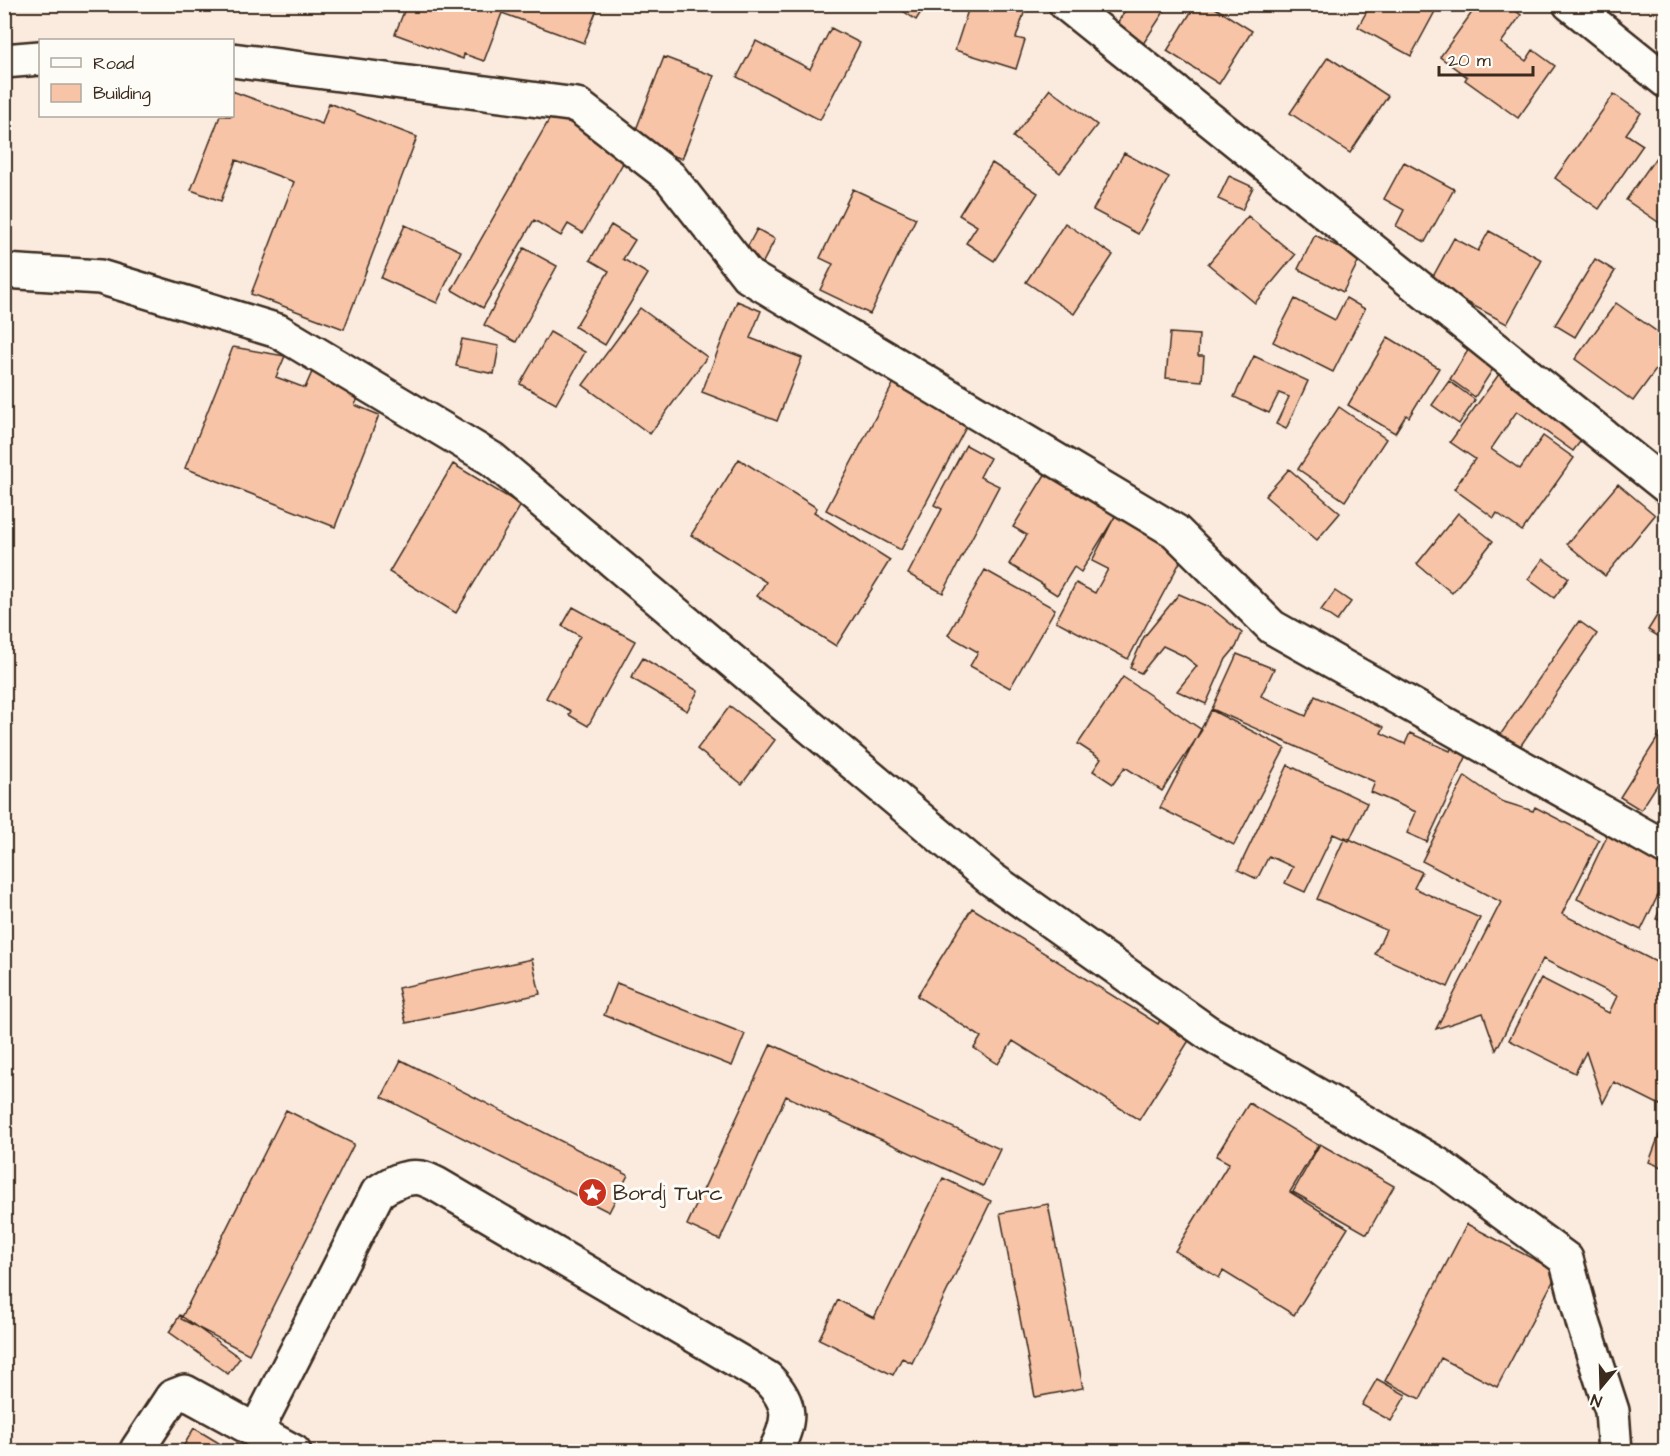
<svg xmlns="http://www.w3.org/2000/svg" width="1670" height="1456" viewBox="0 0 1670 1456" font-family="'Architects Daughter',sans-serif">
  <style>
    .building { fill: #f7c4a7; stroke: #3b2a1e; stroke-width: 1.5 }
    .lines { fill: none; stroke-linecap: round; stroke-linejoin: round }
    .street-casing { stroke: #3b2a1e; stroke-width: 38 }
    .street { stroke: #fdfcf7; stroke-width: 33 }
    .labels { text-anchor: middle; stroke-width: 6; stroke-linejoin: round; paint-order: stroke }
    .poi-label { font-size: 21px; fill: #3b2a1e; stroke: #fdfcf7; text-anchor: start }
  </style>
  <rect width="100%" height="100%" fill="#fbebdf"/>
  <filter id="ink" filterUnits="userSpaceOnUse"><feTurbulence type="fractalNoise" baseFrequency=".0167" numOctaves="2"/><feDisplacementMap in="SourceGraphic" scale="12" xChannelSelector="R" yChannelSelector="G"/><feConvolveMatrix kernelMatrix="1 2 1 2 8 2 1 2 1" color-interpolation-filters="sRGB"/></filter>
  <g filter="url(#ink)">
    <path class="building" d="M407,4H599L584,43L502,13L484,61L464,54L463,59L395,34Z
      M893,4H926L916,20Z
      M970,4H1009L1025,10L1016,38L1025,40L1016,69L955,50Z
      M1123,4H1169L1141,47L1114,28L1127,8Z
      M1196,4H1209L1252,31L1219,84L1167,51Z
      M1371,4H1439L1411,56L1358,27Z
      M1478,4H1506L1521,15L1501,43L1526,61L1533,50L1555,66L1518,118L1465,80L1467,77L1440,57Z
      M831,28L860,43L820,120L737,77L756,41L810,69Z
      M664,57L714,76L682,159L632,140Z
      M1328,57L1388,96L1350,153L1290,113Z
      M1050,89L1097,125L1060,173L1013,137Z
      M232,91L322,124L329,103L417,137L344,329L251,294L294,182L236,160L221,201L191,190L220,116H232Z
      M1614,94L1641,113L1626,134L1643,145L1599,209L1555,178Z
      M553,113L627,156L583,233L568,224L561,236L534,220L483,308L452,290Z
      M1666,143V223L1664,226L1626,200Z
      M1124,153L1169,177L1138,234L1093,210Z
      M1404,162L1454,189L1425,242L1396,226L1404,210L1384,199Z
      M992,163L1038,193L994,261L966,243L977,226L959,215Z
      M1229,176L1253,187L1242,210L1218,199Z
      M853,189L916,218L870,314L820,290L833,264L820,258Z
      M1248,216L1295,255L1255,303L1208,264Z
      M1065,223L1113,255L1074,314L1026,282Z
      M405,225L461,251L437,303L381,278Z
      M611,225L635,240L623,259L648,274L605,345L575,327L609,271L590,260Z
      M757,229L775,239L759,270L741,259Z
      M1489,231L1542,260L1507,324L1430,282L1454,238L1478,251Z
      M1315,235L1360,258L1343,292L1298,269Z
      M524,248L557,266L516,342L484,325Z
      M1595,259L1615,271L1575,337L1555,325Z
      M1346,298L1365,309L1333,372L1273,342L1295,299L1335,320Z
      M737,301L761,311L750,338L802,358L777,421L702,392Z
      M1616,303L1666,338V356L1633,401L1575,359Z
      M640,308L707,357L650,434L583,385Z
      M550,332L585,352L556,404L520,384Z
      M1170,333L1199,335L1198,356H1204L1202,381L1166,378Z
      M1388,337L1439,368L1409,417L1406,415L1395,433L1348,405Z
      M462,339L499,346L494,374L456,366Z
      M233,347L285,356L276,377L305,388L312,372L361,391L355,405L379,415L335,527L185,468Z
      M1470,347L1495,366L1475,397L1450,379Z
      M1254,356L1308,381L1286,429L1276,424L1289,397L1279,393L1269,413L1234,397Z
      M1502,370L1587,433L1573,451L1517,411L1491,449L1520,469L1543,436L1574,458L1522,531L1497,513L1494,518L1454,489L1475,459L1450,442Z
      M898,375L973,414L901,550L826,510Z
      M1449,381L1475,400L1459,424L1432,405Z
      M1339,407L1386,439L1345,501L1298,469Z
      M966,445L990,458L980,477L999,486L943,593L908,574L942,509L934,505Z
      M739,459L817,508L814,512L890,560L836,646L757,596L766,582L691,535Z
      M453,464L521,505L456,613L389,572Z
      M1289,469L1340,513L1317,540L1265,496Z
      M1046,473L1116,515L1081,572L1074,567L1057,595L1043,586L1044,585L1009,564L1027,535L1013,527Z
      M1618,484L1655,515L1605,576L1567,544Z
      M1458,513L1493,541L1452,593L1417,564Z
      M1116,514L1186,551L1128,659L1056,621L1076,583L1095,593L1108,569L1092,561Z
      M1543,559L1569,578L1554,598L1528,579Z
      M985,570L1055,609L1010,688L970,666L978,652L948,635Z
      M1335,591L1351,602L1337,621L1321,610Z
      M1179,594L1211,608L1242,633L1236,647L1226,659L1206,704L1177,691L1197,666L1184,656L1163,646L1141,673L1130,668L1144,637Z
      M1666,601V641L1648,630Z
      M573,607L635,641L588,726L569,715L571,711L546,698L580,636L562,626Z
      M1579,621L1597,634L1517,751L1498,738Z
      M1237,654L1274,669L1261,696L1306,716L1315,696L1384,727L1381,733L1405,744L1410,733L1450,751L1458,735L1473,742L1427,842L1407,833L1416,812L1371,792L1375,782L1212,709Z
      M643,658L698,691L687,711L631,678Z
      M1123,677L1202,730L1162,791L1125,767L1113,784L1093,771L1101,759L1078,744Z
      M730,706L775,740L742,784L697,749Z
      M1211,710L1285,748L1234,845L1160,808Z
      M1662,731L1666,733V771L1641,810L1620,797Z
      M1288,765L1367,803L1349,841L1333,834L1305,892L1285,883L1293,867L1269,856L1257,879L1238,870Z
      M1465,776L1501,801L1533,811L1535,807L1599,840L1562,914L1666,967V1108L1614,1082L1603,1103L1586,1052L1575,1073L1509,1040L1541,978L1609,1013L1617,996L1543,959L1496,1050L1483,1013L1436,1029L1501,902L1422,861Z
      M1609,832L1666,859V879L1641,930L1577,899Z
      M1345,837L1422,872L1414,888L1480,918L1448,987L1375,954L1386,930L1317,899Z
      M1666,894V922L1656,919Z
      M972,908L1158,1024L1165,1012L1195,1031L1139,1120L1013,1041L998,1064L974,1048L981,1037L917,996Z
      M532,959L540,994L406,1023L398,988Z
      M617,983L745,1034L732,1066L604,1015Z
      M771,1044L1000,1149L983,1186L786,1096L720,1240L687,1225Z
      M401,1060L628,1175L609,1212L382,1097Z
      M1249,1103L1318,1145L1290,1192L1348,1228L1294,1315L1223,1271L1219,1278L1175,1251L1229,1163L1216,1156Z
      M286,1110L354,1144L249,1354L181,1319Z
      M1666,1127V1169L1649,1162L1661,1130L1664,1131Z
      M1320,1144L1394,1186L1367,1234L1293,1192Z
      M943,1178L991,1201L912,1363L902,1358L893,1375L819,1339L838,1300L874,1318Z
      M1048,1204L1083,1388L1035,1397L1000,1213Z
      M1467,1224L1558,1272L1497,1387L1441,1358L1420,1399L1385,1381Z
      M180,1315L240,1358L228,1374L169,1332Z
      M1377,1379L1406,1395L1391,1421L1362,1405Z
      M194,1428L234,1452H180Z
      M4,1447L46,1449V1452H4Z"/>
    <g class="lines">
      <defs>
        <path id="street" d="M1066,4L1666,486
          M1570,4L1666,81
          M232,60L577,105L670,177L748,276L1175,531L1272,627L1666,848
          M4,61L40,58
          M4,271L100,277L278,331L492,459L990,878L1207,1032L1437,1164L1566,1259L1584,1325L1612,1411L1615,1452
          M256,1431L378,1192C390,1184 405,1175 421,1178C426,1179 432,1182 436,1184L767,1378C793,1404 791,1420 775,1452
          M137,1450L172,1397L185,1392L294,1452"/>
      </defs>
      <use href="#street" class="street-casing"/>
      <use href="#street" class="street"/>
    </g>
  </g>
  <defs>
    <symbol id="sight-disc" viewBox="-11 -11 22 22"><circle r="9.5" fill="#c8321e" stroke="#fdfcf7"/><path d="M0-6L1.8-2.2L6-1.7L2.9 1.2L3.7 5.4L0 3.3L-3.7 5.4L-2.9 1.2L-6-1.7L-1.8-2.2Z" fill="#fff"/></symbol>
  </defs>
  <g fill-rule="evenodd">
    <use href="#sight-disc" x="576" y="1176" width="33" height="33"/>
  </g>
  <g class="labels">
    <g class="poi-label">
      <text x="613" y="1200">Bordj Turc</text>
    </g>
  </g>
  <rect width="1670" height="1456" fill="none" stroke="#fdfcf7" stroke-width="24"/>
  <rect x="12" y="12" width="1646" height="1432" fill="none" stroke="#3b2a1e" stroke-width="2" filter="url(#ink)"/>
  <rect x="39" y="39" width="195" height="78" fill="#fdfcf7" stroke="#afa8a0" stroke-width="1.5"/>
  <rect x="51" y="58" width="30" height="9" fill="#fdfcf7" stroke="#afa8a0" stroke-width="1.5"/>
  <text x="93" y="69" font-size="18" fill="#3b2a1e">Road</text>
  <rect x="51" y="84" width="30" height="18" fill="#f7c4a7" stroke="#afa8a0" stroke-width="1.5"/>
  <text x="93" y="99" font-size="18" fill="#3b2a1e">Building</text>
  <g transform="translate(1601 1387) rotate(199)" stroke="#fdfcf7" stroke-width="4.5" paint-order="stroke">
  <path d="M0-4.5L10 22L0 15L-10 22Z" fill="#3b2a1e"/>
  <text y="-9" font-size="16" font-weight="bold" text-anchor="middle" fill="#3b2a1e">N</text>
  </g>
  <path d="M1439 66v9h94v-9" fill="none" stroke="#3b2a1e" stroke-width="3"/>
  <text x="1448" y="66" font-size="18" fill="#3b2a1e" stroke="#fdfcf7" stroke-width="4.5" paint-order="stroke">20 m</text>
</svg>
